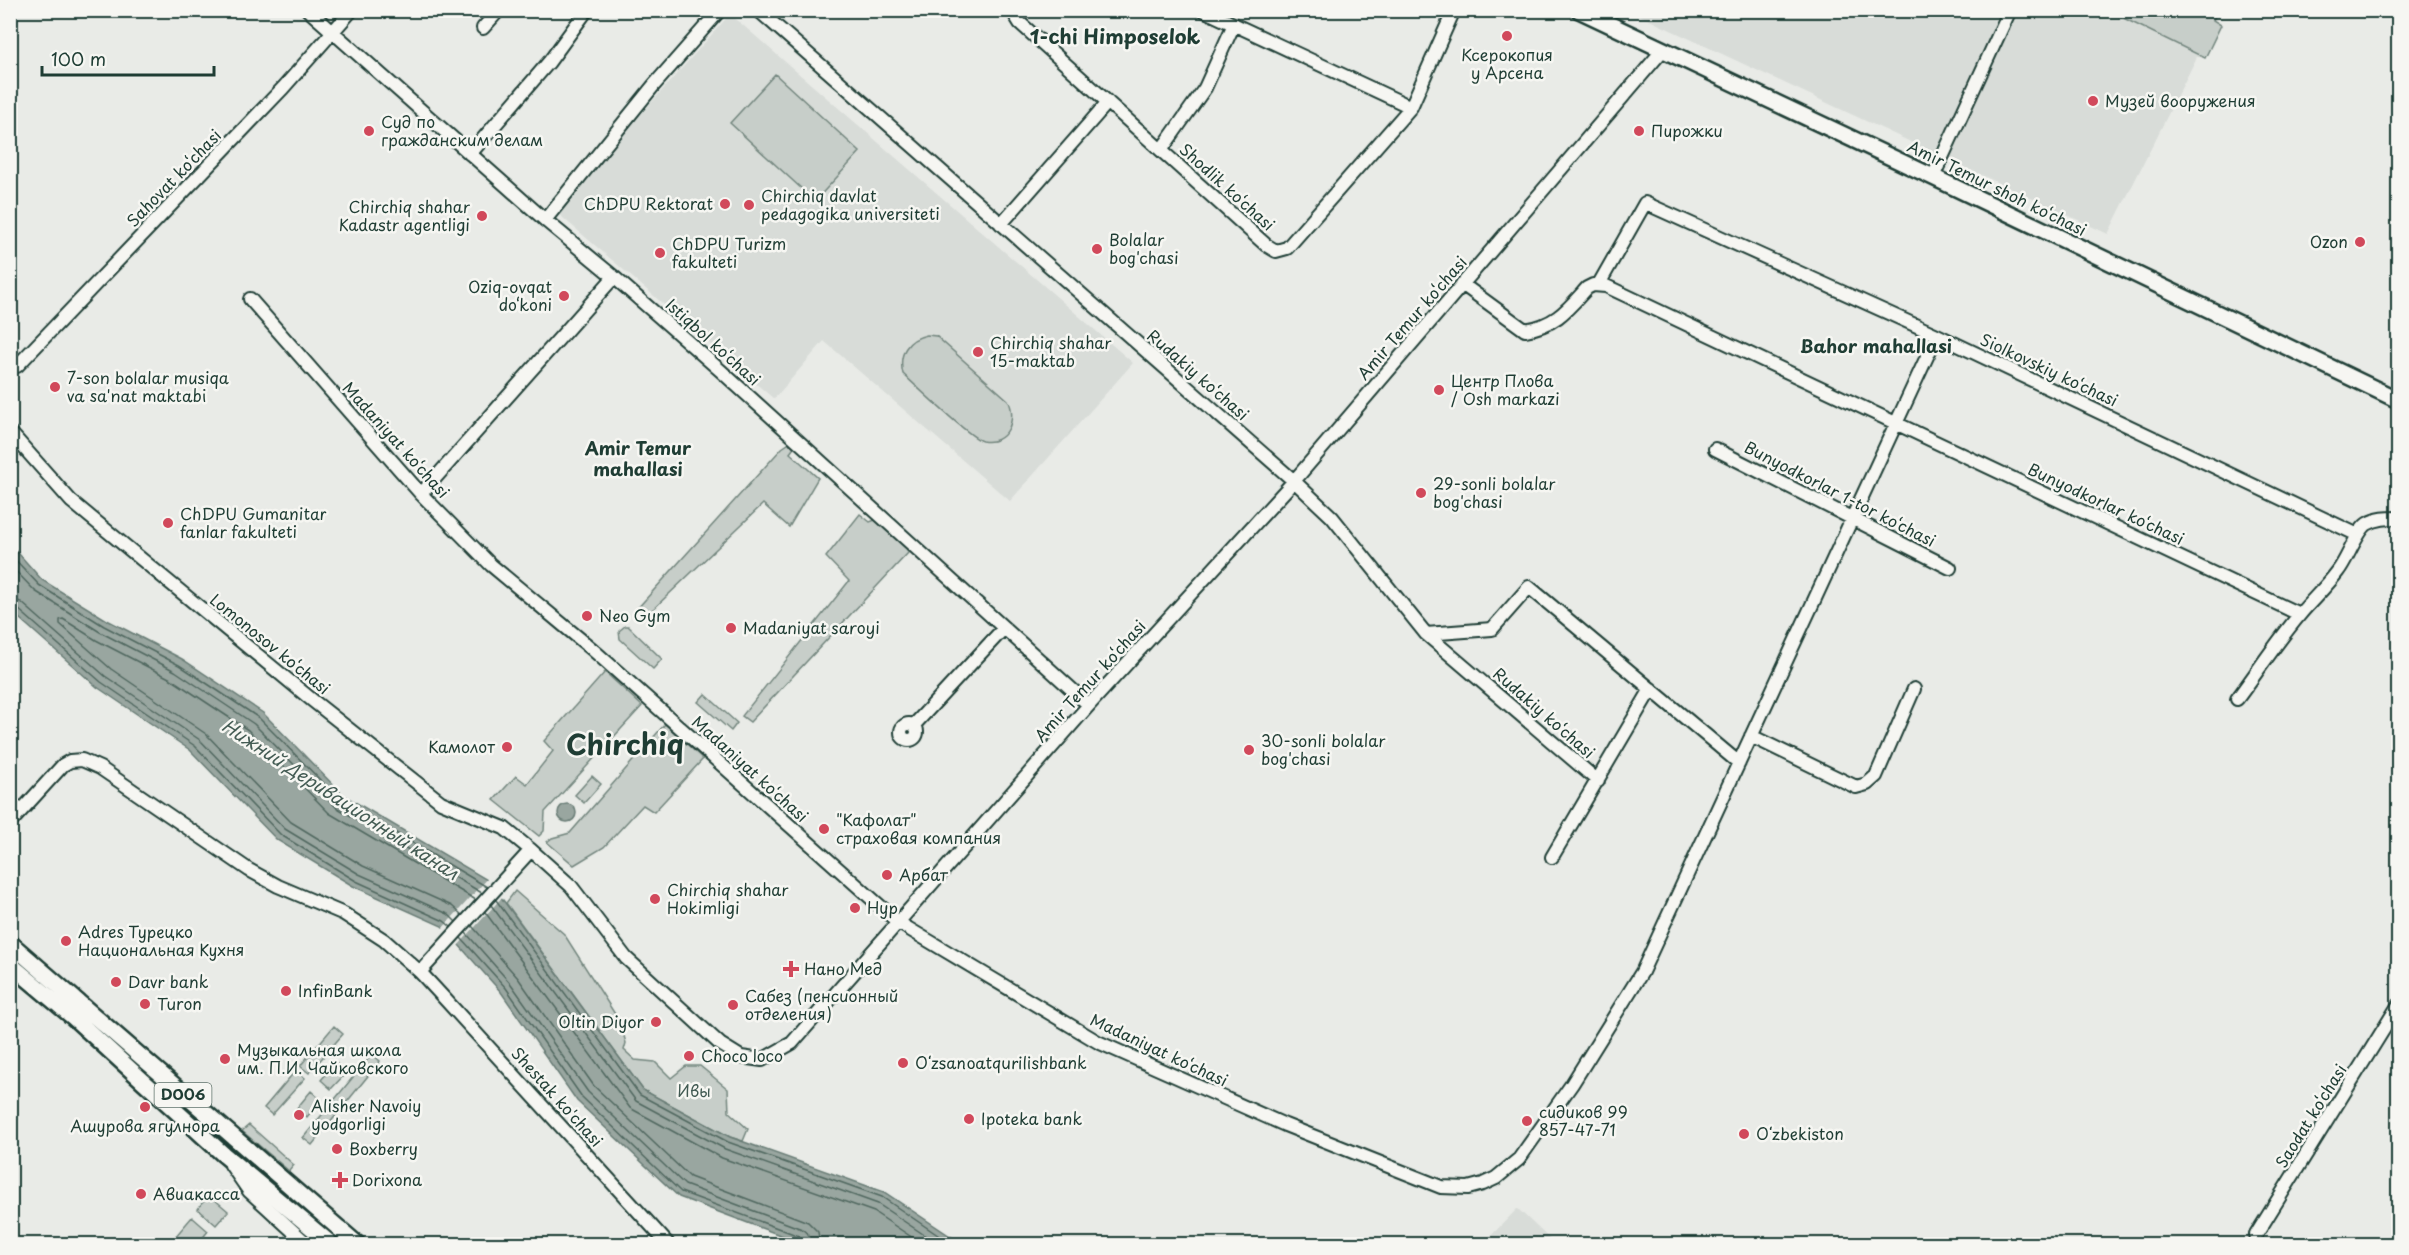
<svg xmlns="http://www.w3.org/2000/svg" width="2409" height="1255" viewBox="0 0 2409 1255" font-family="'Playpen Sans',sans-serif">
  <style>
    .built { fill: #d8dcd8 }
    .green { fill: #c7cec9; stroke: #73867e; stroke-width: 1.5 }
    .water { fill: #99a6a0; stroke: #687c75; stroke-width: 1.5 }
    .pier { fill: #e9ebe7 }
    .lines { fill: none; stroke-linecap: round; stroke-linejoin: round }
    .shore { stroke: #50675f; stroke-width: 1.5 }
    .minor-casing { stroke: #1f3d34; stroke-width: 16 }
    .major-casing { stroke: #1f3d34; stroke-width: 20 }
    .minor { stroke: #f6f6f2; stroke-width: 12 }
    .major { stroke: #f6f6f2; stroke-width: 15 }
    .poi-dot { fill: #d1495b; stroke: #f6f6f2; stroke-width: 2 }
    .labels { text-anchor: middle; stroke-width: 5; stroke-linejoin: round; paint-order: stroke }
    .shield { fill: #f6f6f2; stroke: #60746d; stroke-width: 1.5 }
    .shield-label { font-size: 15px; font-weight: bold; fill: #1f3d34 }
    .poi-label { font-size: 16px; fill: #1f3d34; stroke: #f6f6f2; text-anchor: start }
    .street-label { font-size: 16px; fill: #1f3d34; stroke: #f6f6f2 }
    .park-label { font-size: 16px; fill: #415a52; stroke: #f6f6f2 }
    .neighbourhood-label { font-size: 18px; font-weight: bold; fill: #1f3d34; stroke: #f6f6f2 }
    .water-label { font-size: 18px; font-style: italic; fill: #445c54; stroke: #f6f6f2 }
    .quarter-label { font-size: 20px; font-weight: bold; fill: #1f3d34; stroke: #f6f6f2 }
    .town-label { font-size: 28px; font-weight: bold; fill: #1f3d34; stroke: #f6f6f2 }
  </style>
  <rect width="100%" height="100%" fill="#e9ebe7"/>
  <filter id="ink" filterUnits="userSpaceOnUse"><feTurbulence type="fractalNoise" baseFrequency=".0167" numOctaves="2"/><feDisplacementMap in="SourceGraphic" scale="12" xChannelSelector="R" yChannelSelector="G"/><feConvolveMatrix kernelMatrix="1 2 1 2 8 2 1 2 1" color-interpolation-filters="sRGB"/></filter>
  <g filter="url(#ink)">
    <path class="built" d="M1630,11H2220L2108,234Z
      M730,14L1133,363L1010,501L824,341L774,399L555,211Z
      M1517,1209H1518L1555,1244H1486L1484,1243Z"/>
    <path class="green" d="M2109,11H2218L2213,20L2221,25L2205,58Z
      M775,74L860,152L815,201L730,123Z
      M927,335L936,336L1008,400C1018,419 1007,446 982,441C970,438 916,386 903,374C898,354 907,339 927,335Z
      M788,444L796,445L790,453L818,478L789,527L763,504L645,617L636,610L782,448Z
      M860,514L870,522L875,520C886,525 906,540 908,553L750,722L742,716L849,581L826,557Z
      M625,626H628L662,659L653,669L620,639L619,631Z
      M605,672L642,706L545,812L544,831L539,836L494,800L516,776L527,784L553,751L544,741Z
      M705,694L737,723L731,731L698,702Z
      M665,724L703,759L654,812L643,805L604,847L574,865L547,842L552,838L570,833Z
      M592,776L601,784L584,803L575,795Z
      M515,891L564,934L620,1022L626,1043L624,1050L635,1060L655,1062L671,1078L686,1066H700L728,1089L729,1112L748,1129L743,1141L730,1137L643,1090L506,903Z
      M334,1026L343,1034L309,1073L300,1066Z
      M372,1054L380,1061L312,1145L303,1138Z
      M336,1063L346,1073L331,1089L321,1080Z
      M296,1070L305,1078L272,1115L264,1108Z
      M311,1091L321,1100L307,1117L297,1108Z
      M249,1125L294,1165L289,1171L242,1131Z
      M208,1194L228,1211L216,1225L198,1209Z
      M192,1217L208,1231L198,1244H169Z"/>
    <path class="water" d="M11,545L42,580L107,620L182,659L263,713L343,795L489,881L643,1090L730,1137L884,1192L962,1244H804L679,1197L577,1101L501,992L442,926L353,886L277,840L190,750L97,687L11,611Z
      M558 813a9 9 0 1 1 18 0a9 9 0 1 1-18 0Z"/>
    <path class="pier" d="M489,877L504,895L457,947L441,930Z"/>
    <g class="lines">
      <path class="shore" d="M10,554L39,585L104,626L179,665L259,718L340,800L487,887
        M10,565L35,591L100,632L175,671L254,724L336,807L482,893
        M10,599L21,602L105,676L200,740L285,829L359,874L448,914L456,922
        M10,606L17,608L101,682L195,746L281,835L356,881L444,921L451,927
        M496,900L640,1095L728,1142L882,1197L951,1244
        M491,905L636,1101L725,1149L878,1204L938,1244
        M485,912L630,1108L722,1158L874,1212L922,1244
        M462,915L452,906L363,866L291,822L206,734L111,669L60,624V620L63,619L96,640L171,679L248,730L329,813L476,900
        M472,926L518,978L594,1086L690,1177L808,1222L818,1232L820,1244
        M466,933L511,984L588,1092L685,1185L802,1229L809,1235L811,1244
        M461,938L506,988L582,1097L681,1192L799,1236L803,1240L804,1244"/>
      <defs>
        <path id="minor" d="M308,10L545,220L614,277L721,371L1089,705
          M758,10L1294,481L1332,517L1426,634L1598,781
          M1015,10V15L1020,23L1266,245L1276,251L1287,248L1411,107L1454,10
          M1203,10L1411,107
          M483,28L499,10
          M1162,149L1205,88L1234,24
          M470,154L549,62L587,10
          M1933,177L2010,10
          M545,220L654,85L720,10
          M1001,224L1108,102
          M1462,284L1525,330C1556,325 1567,310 1587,288L1593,285L1606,286L2299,614
          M1599,284L1645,203L1937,335L2358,535
          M250,299L421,494L491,565L592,649L899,923L1098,1042L1285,1125L1441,1187L1468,1188L1483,1184L1496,1178L1519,1159L1572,1084L1642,972L1937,335
          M17,366L283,88L352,10
          M10,432L71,501L312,700L441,802L504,828L531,850
          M1715,449L1950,568
          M421,494L614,277
          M1426,634L1492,629L1529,587L1739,763
          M2237,699C2258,671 2278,640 2301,613C2313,599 2327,586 2338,571C2347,560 2357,531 2367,524C2377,518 2388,518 2398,518
          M901 732a8 8 0 1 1 16 0a8 8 0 1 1-16 0Z
          M914,725L1004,628
          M1751,736L1856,787L1867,784L1876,776L1914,689
          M10,802L21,811
          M10,823L63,765L70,761L82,760L100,768L249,870L278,886L344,914L384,940L420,972L444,998L668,1244
          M1552,857L1651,689
          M420,972L531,850L571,886L626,958L720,1044L741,1057L762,1060L792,1043L1089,705L1294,481L1662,51
          M231,1165L249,1191L307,1244
          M2255,1244L2256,1235L2398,1006"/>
        <path id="major" d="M1579,10L1933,177L2398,400
          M10,943L357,1244
          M10,964L73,1017L223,1154L331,1244"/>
      </defs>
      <use href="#minor" class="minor-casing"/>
      <use href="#major" class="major-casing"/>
      <use href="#minor" class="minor"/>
      <use href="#major" class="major"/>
    </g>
  </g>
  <g class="poi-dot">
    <circle cx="1507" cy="36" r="6"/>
    <circle cx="2093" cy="101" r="6"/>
    <circle cx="369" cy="131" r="6"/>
    <circle cx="1639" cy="131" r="6"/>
    <circle cx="725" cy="204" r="6"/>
    <circle cx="749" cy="205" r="6"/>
    <circle cx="482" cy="216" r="6"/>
    <circle cx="2360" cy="242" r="6"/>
    <circle cx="1097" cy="249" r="6"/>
    <circle cx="660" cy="253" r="6"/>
    <circle cx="564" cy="296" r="6"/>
    <circle cx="978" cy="352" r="6"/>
    <circle cx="55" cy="387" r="6"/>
    <circle cx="1439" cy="390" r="6"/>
    <circle cx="1421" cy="493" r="6"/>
    <circle cx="168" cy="523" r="6"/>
    <circle cx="587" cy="616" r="6"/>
    <circle cx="731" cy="628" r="6"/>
    <circle cx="507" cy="747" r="6"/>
    <circle cx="1249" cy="750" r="6"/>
    <circle cx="824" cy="829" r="6"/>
    <circle cx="887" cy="875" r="6"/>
    <circle cx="655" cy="899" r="6"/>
    <circle cx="855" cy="908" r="6"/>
    <circle cx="66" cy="941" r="6"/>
    <path d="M788 960h6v6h6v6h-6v6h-6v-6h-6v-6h6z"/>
    <circle cx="116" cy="982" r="6"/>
    <circle cx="286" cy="991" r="6"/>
    <circle cx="145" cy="1004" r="6"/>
    <circle cx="733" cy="1005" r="6"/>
    <circle cx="656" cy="1022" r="6"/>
    <circle cx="689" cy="1056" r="6"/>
    <circle cx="225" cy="1059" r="6"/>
    <circle cx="903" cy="1063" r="6"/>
    <circle cx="145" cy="1107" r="6"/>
    <circle cx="299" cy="1115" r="6"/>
    <circle cx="969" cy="1119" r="6"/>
    <circle cx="1527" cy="1121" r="6"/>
    <circle cx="1744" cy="1134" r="6"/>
    <circle cx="337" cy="1149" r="6"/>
    <path d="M337 1171h6v6h6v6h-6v6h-6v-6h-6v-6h6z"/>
    <circle cx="141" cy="1194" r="6"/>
  </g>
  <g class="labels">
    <rect class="shield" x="154.5" y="1083" width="57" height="24" rx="4.5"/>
    <g class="shield-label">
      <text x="183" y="1100">D006</text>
    </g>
    <g class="poi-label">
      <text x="1507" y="61" text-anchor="middle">Ксерокопия<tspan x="1507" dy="18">у Арсена</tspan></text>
      <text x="2105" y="107">Музей вооружения</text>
      <text x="381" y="128">Суд по<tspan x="381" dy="18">гражданским делам</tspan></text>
      <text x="1651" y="137">Пирожки</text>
      <text x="761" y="202">Chirchiq davlat<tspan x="761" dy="18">pedagogika universiteti</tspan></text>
      <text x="713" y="210" text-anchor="end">ChDPU Rektorat</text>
      <text x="470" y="213" text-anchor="end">Chirchiq shahar<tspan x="470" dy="18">Kadastr agentligi</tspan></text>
      <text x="1109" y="246">Bolalar<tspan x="1109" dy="18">bog'chasi</tspan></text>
      <text x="2348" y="248" text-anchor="end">Ozon</text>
      <text x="672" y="250">ChDPU Turizm<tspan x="672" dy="18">fakulteti</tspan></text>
      <text x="552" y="293" text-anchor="end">Oziq-ovqat<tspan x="552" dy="18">do‘koni</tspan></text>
      <text x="990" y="349">Chirchiq shahar<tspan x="990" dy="18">15-maktab</tspan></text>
      <text x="67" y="384">7-son bolalar musiqa<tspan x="67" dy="18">va sa'nat maktabi</tspan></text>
      <text x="1451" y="387">Центр Плова<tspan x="1451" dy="18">/ Osh markazi</tspan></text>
      <text x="1433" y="490">29-sonli bolalar<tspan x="1433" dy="18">bog'chasi</tspan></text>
      <text x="180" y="520">ChDPU Gumanitar<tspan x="180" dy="18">fanlar fakulteti</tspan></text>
      <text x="599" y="622">Neo Gym</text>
      <text x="743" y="634">Madaniyat saroyi</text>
      <text x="1261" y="747">30-sonli bolalar<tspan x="1261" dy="18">bog'chasi</tspan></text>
      <text x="495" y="753" text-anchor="end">Камолот</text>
      <text x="836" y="826">"Кафолат"<tspan x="836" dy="18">страховая компания</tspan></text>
      <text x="899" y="881">Арбат</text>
      <text x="667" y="896">Chirchiq shahar<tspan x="667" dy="18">Hokimligi</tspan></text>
      <text x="867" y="914">Нур</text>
      <text x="78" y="938">Adres Турецко<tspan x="78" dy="18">Национальная Кухня</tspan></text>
      <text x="804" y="975">Нано Мед</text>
      <text x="128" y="988">Davr bank</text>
      <text x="298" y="997">InfinBank</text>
      <text x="745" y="1002">Сабез (пенсионный<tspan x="745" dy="18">отделения)</tspan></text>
      <text x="157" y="1010">Turon</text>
      <text x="644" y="1028" text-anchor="end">Oltin Diyor</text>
      <text x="237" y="1056">Музыкальная школа<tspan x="237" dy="18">им. П.И. Чайковского</tspan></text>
      <text x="701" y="1062">Choco loco</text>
      <text x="915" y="1069">Oʻzsanoatqurilishbank</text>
      <text x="311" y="1112">Alisher Navoiy<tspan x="311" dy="18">yodgorligi</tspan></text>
      <text x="1539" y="1118">сидиков 99<tspan x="1539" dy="18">857-47-71</tspan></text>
      <text x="981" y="1125">Ipoteka bank</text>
      <text x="145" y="1132" text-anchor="middle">Ашурова ягулнора</text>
      <text x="1756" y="1140">Oʻzbekiston</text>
      <text x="349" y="1155">Boxberry</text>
      <text x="352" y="1186">Dorixona</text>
      <text x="153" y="1200">Авиакасса</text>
    </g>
    <g class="street-label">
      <text transform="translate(174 178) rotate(-46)" y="6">Sahovat ko‘chasi</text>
      <text transform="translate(1227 187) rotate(42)" y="6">Shodlik ko‘chasi</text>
      <text transform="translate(1997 188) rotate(26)" y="6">Amir Temur shoh ko‘chasi</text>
      <text transform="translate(1412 318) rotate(-49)" y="6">Amir Temur ko‘chasi</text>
      <text transform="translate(713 342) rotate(42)" y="6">Istiqbol ko‘chasi</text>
      <text transform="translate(2049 370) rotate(25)" y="6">Siolkovskiy ko‘chasi</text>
      <text transform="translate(1198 375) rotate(41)" y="6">Rudakiy ko‘chasi</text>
      <text transform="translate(396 440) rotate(48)" y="6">Madaniyat ko‘chasi</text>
      <text transform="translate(1840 494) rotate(27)" y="6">Bunyodkorlar 1-tor ko‘chasi</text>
      <text transform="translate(2106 504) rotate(25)" y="6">Bunyodkorlar ko‘chasi</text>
      <text transform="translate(270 644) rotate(39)" y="6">Lomonosov ko‘chasi</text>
      <text transform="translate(1090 681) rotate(-48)" y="6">Amir Temur ko‘chasi</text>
      <text transform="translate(1544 713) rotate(41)" y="6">Rudakiy ko‘chasi</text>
      <text transform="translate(750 769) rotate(42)" y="6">Madaniyat ko‘chasi</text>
      <text transform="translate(1159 1050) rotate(25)" y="6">Madaniyat ko‘chasi</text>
      <text transform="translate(557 1097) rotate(48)" y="6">Shestak ko'chasi</text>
      <text transform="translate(2311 1116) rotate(-58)" y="6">Saodat ko‘chasi</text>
    </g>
    <g class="park-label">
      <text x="694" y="1097">Ивы</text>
    </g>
    <g class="neighbourhood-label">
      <text x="1876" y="353">Bahor mahallasi</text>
      <text x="638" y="455">Amir Temur<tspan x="638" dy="21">mahallasi</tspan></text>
    </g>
    <g class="water-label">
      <text transform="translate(340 800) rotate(33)" y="6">Нижний Деривационный канал</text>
    </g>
    <g class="quarter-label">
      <text x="1115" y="44">1-chi Himposelok</text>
    </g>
    <g class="town-label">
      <text x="625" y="755">Chirchiq</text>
    </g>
  </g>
  <rect width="2409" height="1255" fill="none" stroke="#f6f6f2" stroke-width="36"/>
  <rect x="18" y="18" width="2373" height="1219" fill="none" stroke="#1f3d34" stroke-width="2" filter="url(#ink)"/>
  <path d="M42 66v9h172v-9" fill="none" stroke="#1f3d34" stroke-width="3"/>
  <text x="51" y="66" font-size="18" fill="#1f3d34" stroke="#f6f6f2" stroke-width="4.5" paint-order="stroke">100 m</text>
</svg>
